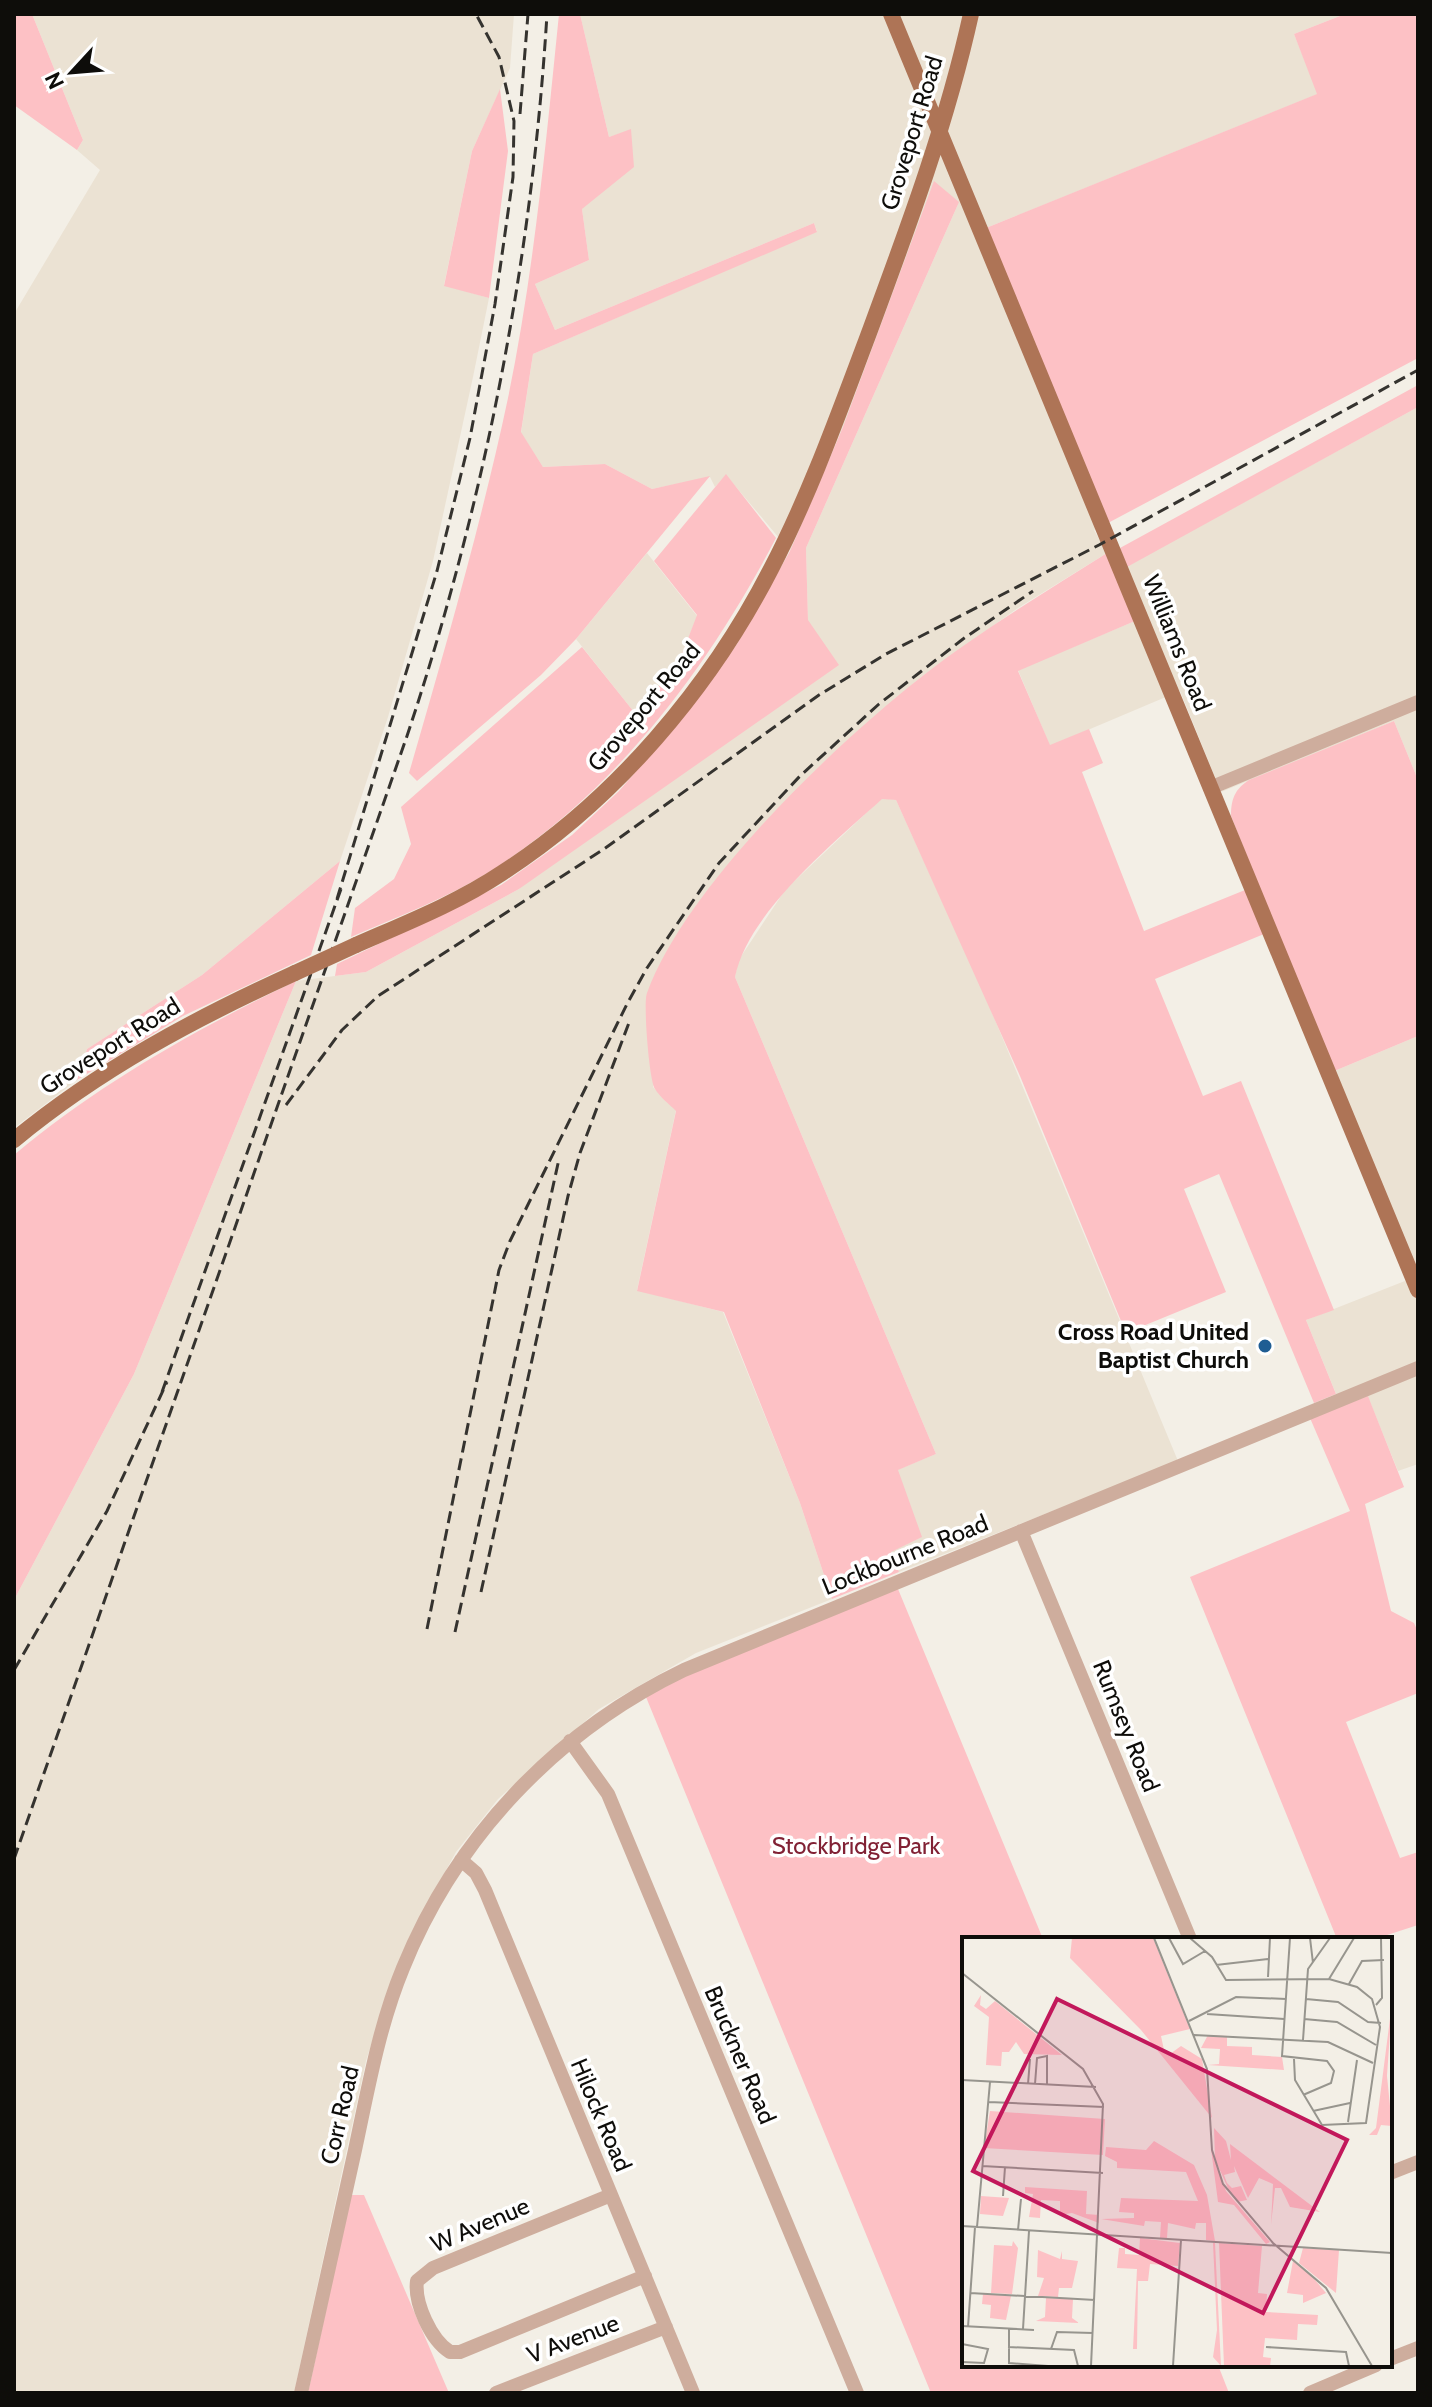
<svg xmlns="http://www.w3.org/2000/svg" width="1432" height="2407" viewBox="0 0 1432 2407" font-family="Cabin,sans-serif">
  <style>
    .built { fill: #ebe2d3 }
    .green { fill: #fdc1c5 }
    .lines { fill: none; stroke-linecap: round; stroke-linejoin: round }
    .minor { stroke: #cead9d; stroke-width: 14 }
    .major { stroke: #ae7456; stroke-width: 16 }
    .rail { stroke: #35332f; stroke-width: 3; stroke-dasharray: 12 6; stroke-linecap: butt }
    .major-bridge { stroke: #ae7456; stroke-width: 16 }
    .poi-dot { fill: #1f5d93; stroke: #fff; stroke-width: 3 }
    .labels { text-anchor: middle; stroke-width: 7; stroke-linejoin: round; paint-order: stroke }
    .street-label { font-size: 24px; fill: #0e0d0a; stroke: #fff }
    .poi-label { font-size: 24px; font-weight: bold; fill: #0e0d0a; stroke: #fff; text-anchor: end }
    .park-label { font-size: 24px; fill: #812134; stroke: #fff }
    .inset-road { fill: none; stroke: #97958e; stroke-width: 2 }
    .view { fill: #c2185b; fill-opacity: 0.15; stroke: #c2185b; stroke-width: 4 }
    .inset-edge { fill: none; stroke: #0e0d0a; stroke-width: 4 }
  </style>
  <rect width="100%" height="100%" fill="#f3efe6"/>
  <path class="built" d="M32,14H514L510,68L472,151L444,285L489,298L473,377L433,561L388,717L340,861L202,975L87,1049L77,1080L14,1128V314L100,170L77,150L83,140Z
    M580,14H1345L1294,34L1318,94L986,228L1108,523L1094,530L1107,553L1018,608L920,678L824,762L762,826L699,903L653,1087L676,1110L637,1290L723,1312L800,1503L832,1599L696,1653L599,1709L498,1799L456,1852L409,1938L389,1987L366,2061L294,2393H14V1600L134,1374L296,981L366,972L519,889L808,620L806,548L959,202L843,427L790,551L726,475L715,487L710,477L652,489L605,464L543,467L521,433L533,354L817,231L814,223L555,330L535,284L589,260L582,209L631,130L609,137Z
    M1418,407V780L1394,721L1221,792L1180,691L1050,746L1018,670L1135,621L1116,572Z
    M647,553L697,616L677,667L634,712L576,639Z
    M882,798L896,800L983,991L1178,1461L899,1572L891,1551L921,1537L897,1470L936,1454L735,977L738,961L785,890Z
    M1418,1036V1464L1398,1471L1368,1397L1341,1406L1306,1320L1415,1277L1332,1072Z"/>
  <path class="green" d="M14,14H32L83,140L77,150L14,105Z
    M559,14H580L609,137L631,129L634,167L582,209L589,260L535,284L555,330L814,223L817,232L533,354L521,432L543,467L605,464L652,489L710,476L576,639L541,675L417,781L409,773C445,649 481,525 508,398C534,272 546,142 559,14Z
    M1345,14H1418V358L1108,523L986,228L1317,94L1294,34Z
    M500,89L508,151L489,298L444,286L472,151Z
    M934,181L959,202L806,548L808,620L839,665L519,889L366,972L335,976L337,964L501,885L572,835L619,791L689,710L737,644L790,551L843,427Z
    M1418,385V407L1127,567L1120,548Z
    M726,474L776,538C709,666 618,789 494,869C450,897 399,916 351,937L355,908L394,879L411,844L401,807L582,647L634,712L677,667L697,615L654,561Z
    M1107,553L1135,621L1018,671L1050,745L1089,729L1103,763L1082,772L1144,931L1245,890L1264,934L1155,979L1203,1096L1241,1081L1334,1310L1306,1320L1336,1394L1314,1403L1219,1174L1184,1189L1226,1292L1126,1333L1020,1076L896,800L882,799C835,842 748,912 735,977L936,1454L898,1470L922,1537L891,1552L899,1572L832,1599L800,1503L724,1312L637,1291L676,1111C669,1104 660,1097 655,1089C649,1080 643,1002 647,993C686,887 831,748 920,678C978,632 1044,593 1107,553Z
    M1394,721L1418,780V1036L1332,1072L1231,816C1231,799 1235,789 1249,780Z
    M340,861L311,955L183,1016L77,1080L87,1049L202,975Z
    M296,981L134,1374L14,1600V1155C100,1083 195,1030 296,981Z
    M1368,1396L1404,1487L1365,1504L1391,1611L1414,1623L1418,1632V1693L1346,1722L1400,1858L1418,1852V1925L1384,1936L1385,1939H1337L1190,1577L1350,1511L1310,1418Z
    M898,1589L1043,1939H964V2365H1218L1229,2393H931L646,1697L704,1666Z
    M351,2195H364L449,2393H308Z"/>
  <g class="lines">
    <path class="minor" d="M1210,788L1418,702
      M1021,1531L1190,1939
      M570,1741L608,1794L857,2393
      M461,1860L476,1873L485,1890L693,2393
      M1390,2173L1418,2162
      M611,2195L433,2268L417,2281C414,2303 431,2340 450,2352H460L645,2276
      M1390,2359L1418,2348
      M301,2393C319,2312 337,2231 355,2150C368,2089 379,2026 403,1968C456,1837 557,1731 684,1670L1418,1368
      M496,2393L666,2327
      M1310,2393L1376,2365"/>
    <path class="major" d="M891,14L1418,1290
      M356,945C406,923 457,903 502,873C615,800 710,688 771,569C809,496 837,418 866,341C906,233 946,127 971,14
      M14,1140C100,1069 194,1019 295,973"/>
    <path class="rail" d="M520,114L528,14
      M337,899L437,571L470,438L495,304L513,177L514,121L499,57L476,14
      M286,1105L342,1030L378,996L604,849L819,695L886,654L1099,545L1418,370
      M162,1392L341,889
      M481,1592L568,1196L580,1153L630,1020
      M427,1629L499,1270L510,1241L627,1004L647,968L719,863L800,776L879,704L963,639L1033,591
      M455,1632L559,1159
      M14,1670L107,1511L167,1382
      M14,1859L407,736C485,502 532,260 547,14"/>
    <path class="major-bridge" d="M295,973L356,945"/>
  </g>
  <circle class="poi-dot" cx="1265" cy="1346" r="8"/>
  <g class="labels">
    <g class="street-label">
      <text transform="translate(912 133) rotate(-73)" y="8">Groveport Road</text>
      <text transform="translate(1177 643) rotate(68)" y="8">Williams Road</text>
      <text transform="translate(644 707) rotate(-50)" y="8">Groveport Road</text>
      <text transform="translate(110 1046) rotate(-32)" y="8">Groveport Road</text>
      <text transform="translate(905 1555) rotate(-22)" y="8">Lockbourne Road</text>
      <text transform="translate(1126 1726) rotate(68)" y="8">Rumsey Road</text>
      <text transform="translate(740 2055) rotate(67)" y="8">Bruckner Road</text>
      <text transform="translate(340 2115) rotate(-77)" y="8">Corr Road</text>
      <text transform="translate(601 2115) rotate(67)" y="8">Hilock Road</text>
      <text transform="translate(480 2225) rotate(-23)" y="8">W Avenue</text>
      <text transform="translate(573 2339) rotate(-21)" y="8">V Avenue</text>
    </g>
    <g class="poi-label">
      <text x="1249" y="1340">Cross Road United<tspan x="1249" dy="28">Baptist Church</tspan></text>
    </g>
    <g class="park-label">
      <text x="856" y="1854">Stockbridge Park</text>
    </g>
  </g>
  <g transform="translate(962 1937)">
    <rect width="430" height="430" fill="#f3efe6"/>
    <path d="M110,1H191L228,92L199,99L202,113L208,117L219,109L240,122L250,181L179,93L108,21ZM19,58L18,68L24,72L33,64L100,118L62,117L54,105L47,115H40L39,129L24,128L27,80L12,69ZM430,66L425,139L430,189L419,188L415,198H407L414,191ZM246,98L265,99V109L290,110V118L320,120L322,133L246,128L257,127L258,112L239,111ZM28,174L143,182L141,218L22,211ZM252,191L264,204L269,223L268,207L358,275L328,270L319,251H313L309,288L311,247L297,241L286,261L272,229L273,235L262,238L265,246L270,251L279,249L285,263L275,265L268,256L253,222ZM192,204L232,228L245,258L253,304L244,303V286H234L233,292L206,286L205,301H198L199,285L183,284L182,289L139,282L172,281V276L157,275L159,261L236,264L224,235L155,231V225L143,219L144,210L184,213ZM249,212L264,254L308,305L304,307L272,268L256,265ZM63,250L125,254L124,277L137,278V286L110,276L98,278V264L79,263L78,281L67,280L71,257L63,256ZM19,259L47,261L41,279L18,277ZM178,301L218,306L216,329L188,327L186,344H176L175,412H171L175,332L155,331L157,311H163V317L177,318ZM51,304L56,311L50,357L29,356L32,308L50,309ZM251,306H253L259,429L251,420L255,393ZM257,306L300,309L296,356L305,357L304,375L356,378L355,388L336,387L335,403L303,401L301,420L309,421L308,429H262ZM341,311L377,313L374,356L337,326ZM76,313L98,322L100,314V322L116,324L110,351H97L96,360L76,359L82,341L75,340ZM331,324L348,337L364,356L341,366V358L325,356ZM21,357L49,359L44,383L28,381L29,368L20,367ZM84,361L111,362L110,381L117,386L74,384L83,380Z" fill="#fdc1c5"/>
    <path class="inset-road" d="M192,1L245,132L250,213L261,247L311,306L364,351L410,429M207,1L221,27L243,14M228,1L250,20L264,43L367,42L395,50L410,62L418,90L404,186L360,188L333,143L332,122M328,1L320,119L365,124L372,134L369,146L341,158M348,1L351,26M254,28L306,22M0,36L121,132L141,167L129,429M306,40L308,1M367,42L392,1M387,47L400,24L422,23M344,62L376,65L406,85L419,86M414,68L420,61L419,1M245,77L322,82M342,82L375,85L414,108M227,84L274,60L324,62M232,98L366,105L411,126M341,103L346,32L368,1M0,143L134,150M66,147L68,122M73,147L75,121L85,119V148M27,165L142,170M351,174L388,166M386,185L395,123M20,229L141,236M41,259L43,230M0,289L430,316M15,290L28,145M56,293L59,262M8,356L133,363M0,389L72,393M6,390L13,290M47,392V426L86,429M61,392L67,294M0,407L26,412L22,426L0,425M46,410L112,413L116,429M304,410L384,415L387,429M89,412L95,395L131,396M211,429L219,303"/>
    <path class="view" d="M95,62L385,203L301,376L11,234Z"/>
    <rect width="430" height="430" class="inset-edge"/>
  </g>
  <rect width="1432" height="2407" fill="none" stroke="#0e0d0a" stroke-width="32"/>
  <g transform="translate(72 72) rotate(244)" stroke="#ffffff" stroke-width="6" paint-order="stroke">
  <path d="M0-6L14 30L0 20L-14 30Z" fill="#0e0d0a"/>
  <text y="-12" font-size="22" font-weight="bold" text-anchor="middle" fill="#0e0d0a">N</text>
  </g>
</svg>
